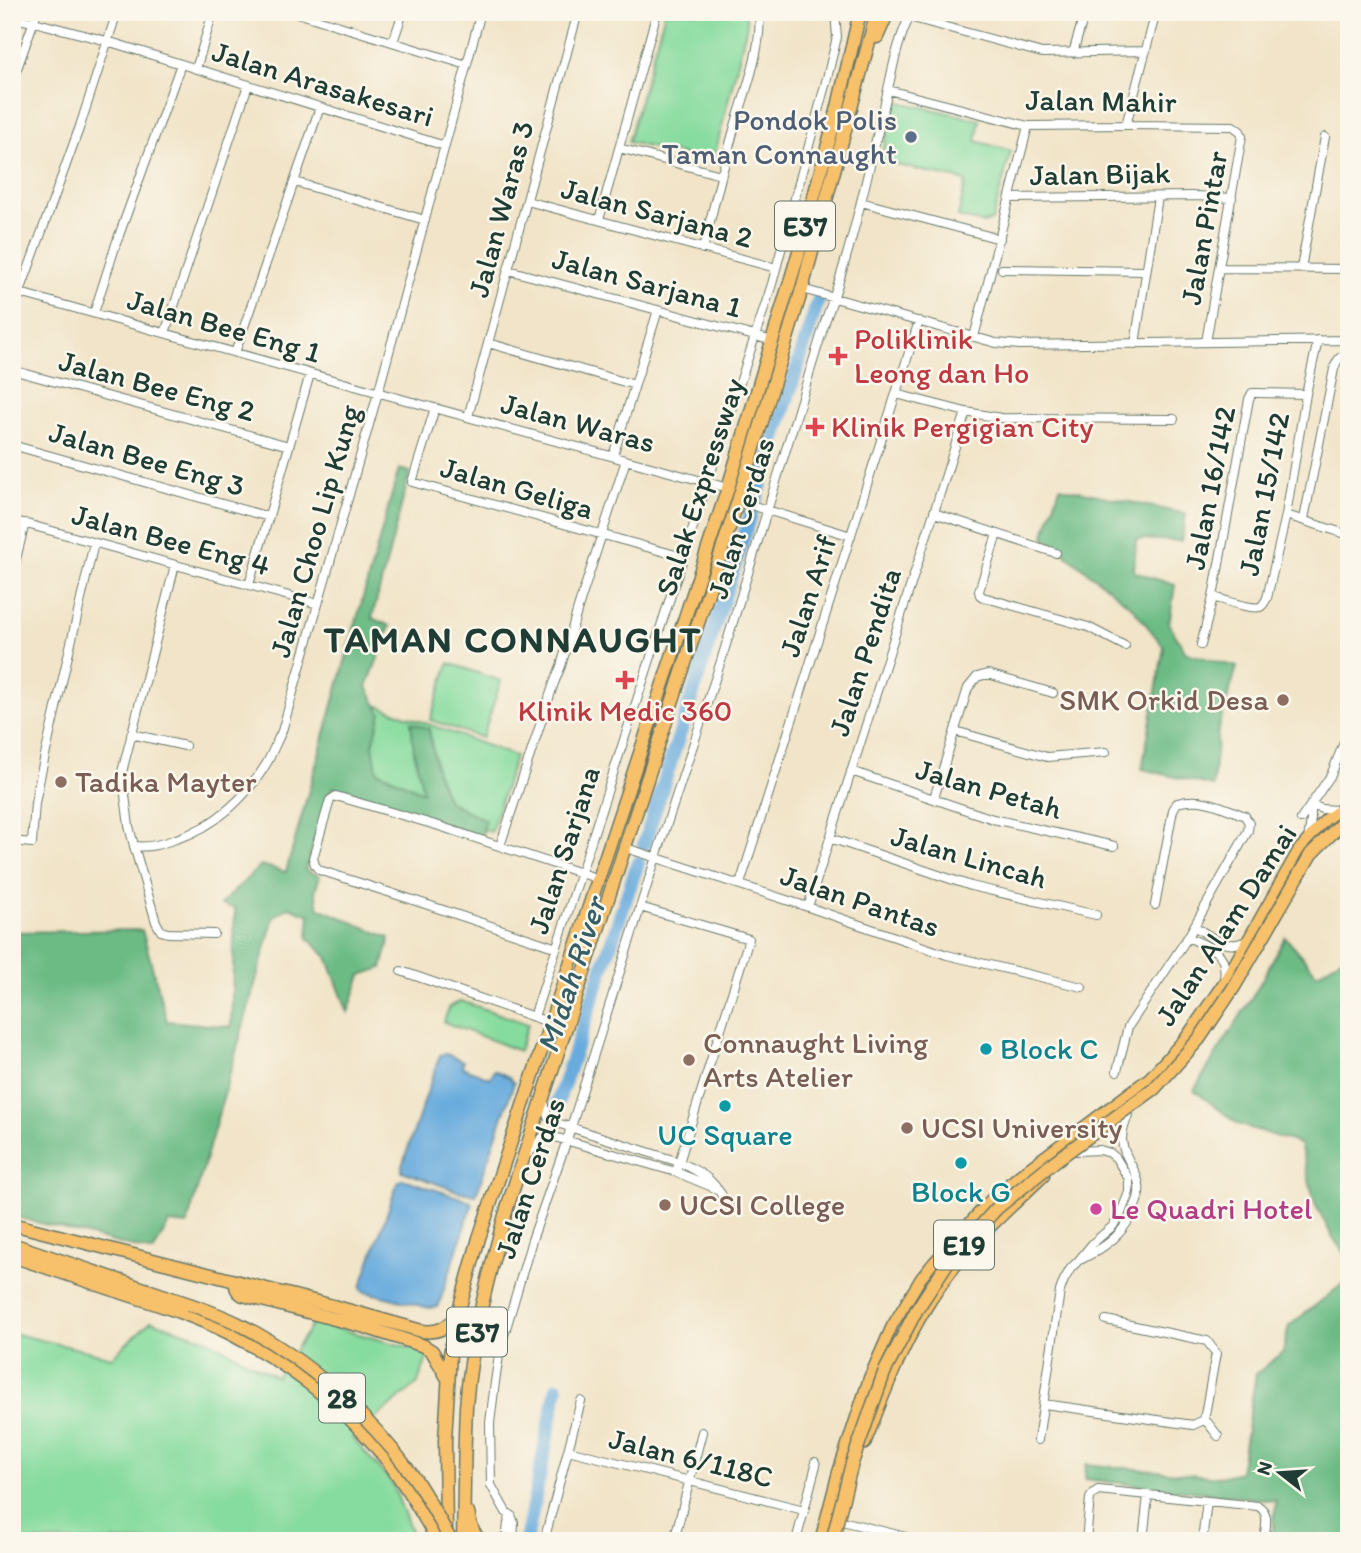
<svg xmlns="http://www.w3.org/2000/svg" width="1361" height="1553" viewBox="0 0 1361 1553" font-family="Itim,sans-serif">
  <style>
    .green { fill: #86db9e; stroke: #528c69; stroke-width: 2 }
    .forest { fill: #6cbb85; stroke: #467c5c; stroke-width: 2 }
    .water { fill: #68abdd; stroke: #447488; stroke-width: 2 }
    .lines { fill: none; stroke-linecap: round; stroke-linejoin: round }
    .river { stroke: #68abdd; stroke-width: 14 }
    .minor-casing { stroke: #687768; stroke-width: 10 }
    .major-casing { stroke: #687768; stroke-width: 13 }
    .highway-casing { stroke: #687768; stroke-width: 15 }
    .minor { stroke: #fff; stroke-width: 8 }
    .major { stroke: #f7c06b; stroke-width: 10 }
    .highway { stroke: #f7c06b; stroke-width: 12 }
    .highway-bridge-casing { stroke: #687768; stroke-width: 15; stroke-linecap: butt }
    .highway-bridge { stroke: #f7c06b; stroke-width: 12 }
    .service-dot { fill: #5c6f8a; stroke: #fbf7ec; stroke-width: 2.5 }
    .health-dot { fill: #e0444e; stroke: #fbf7ec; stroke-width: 2.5 }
    .education-dot { fill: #8d6e63; stroke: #fbf7ec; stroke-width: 2.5 }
    .culture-dot { fill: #0f9aa8; stroke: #fbf7ec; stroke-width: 2.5 }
    .hotel-dot { fill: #d1479c; stroke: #fbf7ec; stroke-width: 2.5 }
    .labels { text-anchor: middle; stroke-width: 5; stroke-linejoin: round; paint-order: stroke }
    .shield { fill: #fbf7ec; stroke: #61756b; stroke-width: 2 }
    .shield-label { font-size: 28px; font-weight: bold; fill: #1f3d34 }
    .street-label { font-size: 30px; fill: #1f3d34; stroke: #fbf7ec }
    .service-label { font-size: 30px; fill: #4e5e75; stroke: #fbf7ec; text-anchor: end }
    .health-label { font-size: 30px; fill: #be3a42; stroke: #fbf7ec; text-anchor: start }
    .education-label { font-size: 30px; fill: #785e54; stroke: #fbf7ec; text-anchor: start }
    .culture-label { font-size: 30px; fill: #0d838f; stroke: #fbf7ec }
    .hotel-label { font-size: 30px; fill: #b23c85; stroke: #fbf7ec; text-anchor: start }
    .water-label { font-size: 32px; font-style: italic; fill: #355e67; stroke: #fbf7ec }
    .district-label { font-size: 37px; font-weight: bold; letter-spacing: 2px; fill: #1f3d34; stroke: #fbf7ec }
  </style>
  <rect width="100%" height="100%" fill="#fbf7ec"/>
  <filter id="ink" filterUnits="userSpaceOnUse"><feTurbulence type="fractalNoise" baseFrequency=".0143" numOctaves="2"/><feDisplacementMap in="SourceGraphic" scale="14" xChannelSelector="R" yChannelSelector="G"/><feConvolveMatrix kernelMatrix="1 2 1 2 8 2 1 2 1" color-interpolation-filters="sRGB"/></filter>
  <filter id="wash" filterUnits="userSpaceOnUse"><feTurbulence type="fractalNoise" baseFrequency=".00686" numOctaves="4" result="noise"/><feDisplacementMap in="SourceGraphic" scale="28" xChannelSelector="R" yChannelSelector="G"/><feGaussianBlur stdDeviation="1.57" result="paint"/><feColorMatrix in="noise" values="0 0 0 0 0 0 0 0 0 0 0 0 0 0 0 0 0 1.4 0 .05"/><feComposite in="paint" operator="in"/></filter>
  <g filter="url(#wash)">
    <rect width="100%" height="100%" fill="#f1e4c8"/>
    <path class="green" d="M665,12H745L747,25L713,162L628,142Z
      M895,101L980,120L976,141L1011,151L992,221L982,223L958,217L966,181L880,161Z
      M449,663L501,681L482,738L430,720Z
      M355,697L515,756L491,832L339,781Z
      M461,1001L528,1024L519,1051L444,1022L449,1007Z
      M151,1321L206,1339L276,1377L314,1322L429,1353L418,1383L352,1438L392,1483L411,1531V1541H12V1333L112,1357Z"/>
    <path class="forest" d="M399,469L410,472L372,618L390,626L367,687L381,713L373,745L377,771L423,792L414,751L411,722L429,729L437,773L448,801L485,820L482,837L333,787L305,870L320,876L315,891L319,908L390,938L382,968L361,975L348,1012L327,957L308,938L310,915L289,907L274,917L187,1225L169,1223L153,1252L12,1216V932L142,930L167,1021L231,1027L235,908L220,905L261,865L286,872Z
      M1060,487L1186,514L1181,541L1136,539L1134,572L1175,585L1169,624L1186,653L1237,667L1218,729L1213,786L1142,769L1164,647L1132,607L1044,537Z
      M1285,937L1317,974L1349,953V1261L1332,1236L1315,1204L1300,1144L1238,1124L1194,1090L1256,991Z
      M1349,1279V1541H1272L1276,1501L1085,1479L1086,1464L1219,1477L1240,1472L1256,1374L1283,1352L1289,1326Z"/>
    <path class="water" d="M446,1054L463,1061L462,1067L490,1078L494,1070L509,1077L514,1083L476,1195L457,1191L402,1171V1166L440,1055Z
      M403,1179L464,1199L470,1201L472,1205L438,1307L429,1308L362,1291L361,1287L398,1182Z"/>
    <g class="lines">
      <path class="river" d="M756,499L818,301
        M644,844L751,514
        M557,1104L638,863
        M526,1541L557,1388"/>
    </g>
  </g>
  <g filter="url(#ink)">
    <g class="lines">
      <defs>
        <path id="minor" d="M294,12L467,65
          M909,17L1042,53L1146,51
          M12,18L34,22L107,41L445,146
          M393,42L403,12
          M1073,53L1085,12
          M196,69L213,12
          M12,83L37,12
          M888,90L1028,126L1126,125L1233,126L1240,131L1242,136L1206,342
          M1347,105H1349
          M1126,125L1156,12
          M619,148L721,175
          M295,182L425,220
          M1010,198L1195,196L1232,198
          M527,201L776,268
          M861,202L1000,239
          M599,220L657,12
          M703,249C713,210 722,171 733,133C743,97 763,50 759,12
          M1220,268L1349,269
          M1301,268L1325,137
          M1002,269L1146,271
          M508,270L773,341
          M802,289L996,343L1020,345L1349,340
          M20,293L416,403L728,488
          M94,313L117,241L181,64
          M12,314L80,126L117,12
          M165,333L248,85
          M974,337L1028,126
          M488,343L635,385
          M1135,344L1158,197
          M235,353L320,107
          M12,370L289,446
          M896,394L966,412L1001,418L1174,419
          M435,408L412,482L683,557
          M468,417L578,12
          M12,445L269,517
          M613,456L658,310
          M738,501L851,536
          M934,513L1056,553
          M1286,515L1349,535
          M1304,519L1334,369C1337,360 1339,356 1349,354
          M12,520L318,604
          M997,534L979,591L980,595L983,597L1088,627L1125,646
          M12,575L25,523
          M249,585L310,374
          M1213,597C1222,599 1251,610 1260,607C1264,605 1265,601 1267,598L1286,515L1306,394L1318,340
          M1201,645L1213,597L1249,399L1252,393H1257L1306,394
          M955,731L1047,757L1106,752
          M131,734L185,746
          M851,771L993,819L1114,846
          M934,798L968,688L977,677L988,674L1053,693
          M1311,805L1322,809L1337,810
          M1301,819L1331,775L1349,730
          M830,838L971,886L1096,915
          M1308,840L1311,819V805
          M12,841L32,843L35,803L41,773L94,543
          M134,846L129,826L122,772L175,565
          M500,846L554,683L561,666L579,605L626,460
          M626,848L808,907L947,955L1082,987
          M740,884L919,321
          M640,907L749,939L676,1172
          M808,907L966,412
          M1194,926C1212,937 1225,951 1246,941
          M214,934L168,933L161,931L156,922L134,846C150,848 161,844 176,839C215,827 248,796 268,761C273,751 277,741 282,731L378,393L481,12
          M1188,937C1210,949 1228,949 1224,979
          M557,948L413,900L319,870L315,865L313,858L330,800L336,796L439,826L599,879
          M401,971L551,1023
          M534,1017L772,284L828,74L837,37L835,12
          M1117,1071L1128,1027L1188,937L1248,831L1249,823L1245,816C1222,807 1203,796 1177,803L1173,810L1155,905
          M544,1102L548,1117L554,1122L679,1162C708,1175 715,1182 731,1210
          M529,1153L542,1138L551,1136L676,1172L717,1189
          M1082,1259C1106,1247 1126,1233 1135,1206C1138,1200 1140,1192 1139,1185C1137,1169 1122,1156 1122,1139C1122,1130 1126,1121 1129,1112
          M1044,1404L1193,1425L1204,1420L1216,1353L1207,1341L1106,1320
          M1204,1420L1208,1423L1218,1436
          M1038,1440L1060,1291L1064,1280L1071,1268L1079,1260L1093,1243L1113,1226L1121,1213L1129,1192V1179L1116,1158L1110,1153L1100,1150L1077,1151
          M568,1450L804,1510
          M834,1519L922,1541
          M506,1541L508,1523L511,1515
          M513,1541L514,1523L511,1515L506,1512L491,1485L490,1423L495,1382L500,1349L532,1240L567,1140L656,857L721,661L826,319C851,252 866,180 883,111C891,79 896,41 912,12
          M544,1541L581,1401
          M674,1541L702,1432
          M796,1541L816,1465L815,1462
          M1086,1541L1090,1498L1094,1493L1098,1490L1258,1506C1271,1513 1265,1528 1264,1541
          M1143,1541L1148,1495
          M1202,1541L1207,1501"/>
        <path id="major" d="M865,1444C888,1384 911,1323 951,1272C978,1237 1012,1206 1044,1176
          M820,1541L838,1472L869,1378L892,1326L921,1278L934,1262L992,1198L1017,1177L1149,1078L1187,1036L1224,982L1298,851L1325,820L1349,803"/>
        <path id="highway" d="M877,37L888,12
          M12,1224L333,1306L422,1331C438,1333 446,1328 457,1317
          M12,1244L189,1304
          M12,1256C51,1269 90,1282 129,1295C163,1306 197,1317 229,1333C289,1364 345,1407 387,1460C406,1485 422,1513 438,1541
          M236,1281C235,1288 237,1291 243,1295L365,1327L424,1346L432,1351L448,1379
          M468,1513C471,1525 472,1537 484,1541
          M446,1533L445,1440L450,1354L457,1317L479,1238L728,488L798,255L837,111L860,12
          M463,1541C464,1496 464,1451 466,1407C471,1339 489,1273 507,1208L738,501L802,289L877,12
          M503,1541L506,1539"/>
      </defs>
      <use href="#minor" class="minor-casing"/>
      <use href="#major" class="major-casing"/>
      <use href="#highway" class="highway-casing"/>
      <use href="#minor" class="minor"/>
      <use href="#major" class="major"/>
      <use href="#highway" class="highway"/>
      <defs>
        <path id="highway-bridge" d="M189,1304C206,1310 223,1316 239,1324C306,1358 369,1415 413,1476C427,1496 439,1519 451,1541
          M832,1541L852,1463L884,1373L916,1311L948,1262L997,1208L1055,1161L1154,1089L1199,1039L1234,987L1311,854L1349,816"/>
      </defs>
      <use href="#highway-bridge" class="highway-bridge-casing"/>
      <use href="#highway-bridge" class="highway-bridge"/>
    </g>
  </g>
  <circle class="service-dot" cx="911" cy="137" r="7"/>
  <g class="health-dot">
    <path d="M834.5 345.5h7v7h7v7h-7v7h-7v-7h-7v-7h7z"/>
    <path d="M811.5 416.5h7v7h7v7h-7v7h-7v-7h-7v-7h7z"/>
    <path d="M621.5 669.5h7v7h7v7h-7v7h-7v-7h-7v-7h7z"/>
  </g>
  <g class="education-dot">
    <circle cx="1283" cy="700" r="7"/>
    <circle cx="61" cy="782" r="7"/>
    <circle cx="689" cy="1060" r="7"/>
    <circle cx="907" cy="1128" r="7"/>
    <circle cx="665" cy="1205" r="7"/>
  </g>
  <g class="culture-dot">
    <circle cx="986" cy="1049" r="7"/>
    <circle cx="725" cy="1106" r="7"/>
    <circle cx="961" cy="1163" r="7"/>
  </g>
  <circle class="hotel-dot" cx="1096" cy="1209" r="7"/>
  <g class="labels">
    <g class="shield">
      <rect x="775" y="201.5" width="60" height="49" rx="5"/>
      <rect x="934" y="1220.5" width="60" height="49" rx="5"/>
      <rect x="447" y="1307.5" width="60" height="49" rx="5"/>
      <rect x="319" y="1373.5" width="46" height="49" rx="5"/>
    </g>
    <g class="shield-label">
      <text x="805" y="236">E37</text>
      <text x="964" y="1255">E19</text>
      <text x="477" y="1342">E37</text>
      <text x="342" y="1408">28</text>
    </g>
    <g class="street-label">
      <text transform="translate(323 84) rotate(17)" y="10">Jalan Arasakesari</text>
      <text transform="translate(1101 101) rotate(1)" y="10">Jalan Mahir</text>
      <text transform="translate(1100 174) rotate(-1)" y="10">Jalan Bijak</text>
      <text transform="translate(501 209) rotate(-75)" y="10">Jalan Waras 3</text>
      <text transform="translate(657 213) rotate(15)" y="10">Jalan Sarjana 2</text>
      <text transform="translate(1204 228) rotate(-80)" y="10">Jalan Pintar</text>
      <text transform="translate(647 283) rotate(15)" y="10">Jalan Sarjana 1</text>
      <text transform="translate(224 326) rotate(16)" y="10">Jalan Bee Eng 1</text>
      <text transform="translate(157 386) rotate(15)" y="10">Jalan Bee Eng 2</text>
      <text transform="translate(578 423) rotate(15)" y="10">Jalan Waras</text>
      <text transform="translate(147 459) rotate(16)" y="10">Jalan Bee Eng 3</text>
      <text transform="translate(700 487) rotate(-72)" y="10">Salak Expressway</text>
      <text transform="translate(517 488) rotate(16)" y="10">Jalan Geliga</text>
      <text transform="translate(1210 488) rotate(-79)" y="10">Jalan 16/142</text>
      <text transform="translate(1264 494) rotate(-79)" y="10">Jalan 15/142</text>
      <text transform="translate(741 518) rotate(-73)" y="10">Jalan Cerdas</text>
      <text transform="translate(315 531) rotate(-74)" y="10">Jalan Choo Lip Kung</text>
      <text transform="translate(171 540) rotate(15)" y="10">Jalan Bee Eng 4</text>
      <text transform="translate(808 596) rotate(-72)" y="10">Jalan Arif</text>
      <text transform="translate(865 652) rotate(-72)" y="10">Jalan Pendita</text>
      <text transform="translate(989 789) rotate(16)" y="10">Jalan Petah</text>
      <text transform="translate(564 850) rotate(-72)" y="10">Jalan Sarjana</text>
      <text transform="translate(969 857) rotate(16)" y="10">Jalan Lincah</text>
      <text transform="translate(860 901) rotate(19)" y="10">Jalan Pantas</text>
      <text transform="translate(1226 925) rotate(-57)" y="10">Jalan Alam Damai</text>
      <text transform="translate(530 1178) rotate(-72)" y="10">Jalan Cerdas</text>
      <text transform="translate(691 1458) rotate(14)" y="10">Jalan 6/118C</text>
    </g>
    <g class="service-label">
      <text x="897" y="130">Pondok Polis<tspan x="897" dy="34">Taman Connaught</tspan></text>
    </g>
    <g class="health-label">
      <text x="854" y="349">Poliklinik<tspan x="854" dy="34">Leong dan Ho</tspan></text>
      <text x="831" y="437">Klinik Pergigian City</text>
      <text x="625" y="721" text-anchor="middle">Klinik Medic 360</text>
    </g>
    <g class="education-label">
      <text x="1269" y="710" text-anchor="end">SMK Orkid Desa</text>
      <text x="75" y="792">Tadika Mayter</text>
      <text x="703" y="1053">Connaught Living<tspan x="703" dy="34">Arts Atelier</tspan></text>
      <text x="921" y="1138">UCSI University</text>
      <text x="679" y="1215">UCSI College</text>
    </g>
    <g class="culture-label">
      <text x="1000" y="1059" text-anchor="start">Block C</text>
      <text x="725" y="1145">UC Square</text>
      <text x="961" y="1202">Block G</text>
    </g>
    <g class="hotel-label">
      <text x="1110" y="1219">Le Quadri Hotel</text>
    </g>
    <g class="water-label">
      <text transform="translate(571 975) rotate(-72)" y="11">Midah River</text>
    </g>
    <g class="district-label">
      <text x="513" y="652">TAMAN CONNAUGHT</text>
    </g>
  </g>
  <rect width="1361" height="1553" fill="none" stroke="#fbf7ec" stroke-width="42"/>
  <g transform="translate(1280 1473) rotate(287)" stroke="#fbf7ec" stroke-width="5" paint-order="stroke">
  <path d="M0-5L12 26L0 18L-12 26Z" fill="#1f3d34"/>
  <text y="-10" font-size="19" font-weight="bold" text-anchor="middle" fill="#1f3d34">N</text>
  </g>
</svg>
